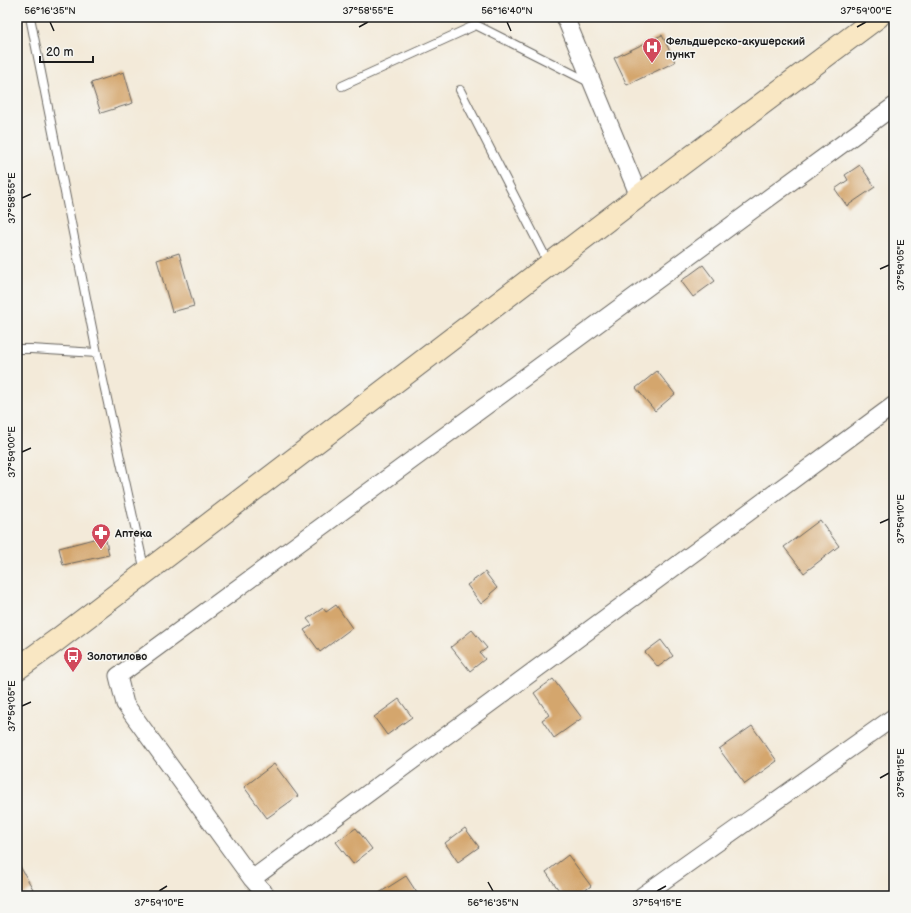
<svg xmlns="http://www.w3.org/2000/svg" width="911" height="913" viewBox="0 0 911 913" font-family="'Balsamiq Sans',sans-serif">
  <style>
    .building { fill: #d4a66d }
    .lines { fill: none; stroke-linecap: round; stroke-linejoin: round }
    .service-casing { stroke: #67645e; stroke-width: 10 }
    .minor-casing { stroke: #67645e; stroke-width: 19 }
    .secondary-casing { stroke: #67645e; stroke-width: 24 }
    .service { stroke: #fff; stroke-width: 8 }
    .minor { stroke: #fff; stroke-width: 17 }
    .secondary { stroke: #f9e7c3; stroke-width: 22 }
    .ticks { fill: none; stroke: #1c1c1c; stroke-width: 1.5 }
    .labels { text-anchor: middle; stroke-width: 3; stroke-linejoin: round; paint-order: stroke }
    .poi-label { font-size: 11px; font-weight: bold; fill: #1c1c1c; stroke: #f6f6f2; text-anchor: start }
    .neatline { fill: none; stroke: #1c1c1c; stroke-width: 1.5 }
    .ticks-label { font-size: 10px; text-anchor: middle; fill: #1c1c1c }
  </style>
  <rect width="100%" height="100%" fill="#f6f6f2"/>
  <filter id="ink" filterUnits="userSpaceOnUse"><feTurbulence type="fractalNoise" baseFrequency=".025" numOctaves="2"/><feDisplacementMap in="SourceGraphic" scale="8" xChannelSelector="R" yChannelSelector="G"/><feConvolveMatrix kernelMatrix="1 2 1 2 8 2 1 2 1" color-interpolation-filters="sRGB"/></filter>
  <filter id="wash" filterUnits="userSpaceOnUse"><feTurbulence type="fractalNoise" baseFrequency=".012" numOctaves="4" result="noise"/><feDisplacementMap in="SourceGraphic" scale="16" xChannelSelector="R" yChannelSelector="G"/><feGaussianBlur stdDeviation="0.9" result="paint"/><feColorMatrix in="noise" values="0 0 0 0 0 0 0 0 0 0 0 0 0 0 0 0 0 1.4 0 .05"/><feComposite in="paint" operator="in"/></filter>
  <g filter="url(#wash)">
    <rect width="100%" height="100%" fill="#f3ead9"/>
    <g id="blocks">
      <path class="building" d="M662,35L675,62L627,85L614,58Z
        M124,72L133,103L101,113L91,83Z
        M860,165L875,187L847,206L835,189L848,180L845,175Z
        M179,253L194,306L172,312L157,260Z
        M703,265L715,281L693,297L681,281Z
        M657,371L675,394L655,411L636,388Z
        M820,520L839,546L804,573L784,547Z
        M105,536L109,555L63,565L59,548Z
        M485,572L497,588L490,594L491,596L481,604L467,585Z
        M336,605L352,628L320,652L304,630L312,625L307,619L323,608L326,612Z
        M472,630L487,648L480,653L485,659L470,671L451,647Z
        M661,640L673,656L658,667L645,652Z
        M553,679L582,718L554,738L542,720L549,715L534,693Z
        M399,699L412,717L387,735L374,717Z
        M752,726L777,761L745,784L719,749Z
        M274,764L298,796L267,818L244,787Z
        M356,828L372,849L353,864L336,842Z
        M465,828L479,847L458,862L445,843Z
        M568,855L591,886L577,896H563L546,872Z
        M17,861L33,889L21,896H17Z
        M406,876L419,896H377L376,895Z"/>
    </g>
  </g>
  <g filter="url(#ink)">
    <use href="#blocks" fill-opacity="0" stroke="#67645e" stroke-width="1"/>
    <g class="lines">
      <defs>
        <path id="service" d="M30,17L97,353L145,572
          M342,86L476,25L589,82
          M460,90L549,264
          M17,349H31L97,353"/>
        <path id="minor" d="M565,17L639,196
          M252,879L894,405
          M267,896L252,879L125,704L118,676L894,106
          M642,896L894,717"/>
        <path id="secondary" d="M17,669L57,640L639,196L878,17"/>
      </defs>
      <use href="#service" class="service-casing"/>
      <use href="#minor" class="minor-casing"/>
      <use href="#secondary" class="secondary-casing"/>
      <use href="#service" class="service"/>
      <use href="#minor" class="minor"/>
      <use href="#secondary" class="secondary"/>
    </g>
  </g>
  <path class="ticks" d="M50,22L54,31M507,22L511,31M359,27L368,22M857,27L866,22M22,198L31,194M880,269L889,265M22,452L31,448M880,523L889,519M22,706L31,702M880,778L889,773M488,882L493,891M159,891L167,886M657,891L666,886"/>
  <defs>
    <symbol id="hospital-pin" viewBox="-11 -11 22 30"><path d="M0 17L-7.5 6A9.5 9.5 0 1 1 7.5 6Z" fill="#d1495b" stroke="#f6f6f2"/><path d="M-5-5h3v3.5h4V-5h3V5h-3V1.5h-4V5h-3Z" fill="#fff"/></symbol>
    <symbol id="pharmacy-pin" viewBox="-11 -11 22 30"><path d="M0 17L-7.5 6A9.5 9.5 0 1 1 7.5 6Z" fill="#d1495b" stroke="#f6f6f2"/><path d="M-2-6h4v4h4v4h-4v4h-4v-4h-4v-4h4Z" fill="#fff"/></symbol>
    <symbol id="bus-pin" viewBox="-11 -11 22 30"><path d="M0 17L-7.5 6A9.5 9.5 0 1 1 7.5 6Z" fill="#d1495b" stroke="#f6f6f2"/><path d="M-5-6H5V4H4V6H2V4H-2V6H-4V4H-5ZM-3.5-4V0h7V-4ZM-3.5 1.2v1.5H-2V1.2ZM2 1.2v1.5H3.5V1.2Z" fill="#fff"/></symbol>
  </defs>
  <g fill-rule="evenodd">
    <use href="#hospital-pin" x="641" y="36" width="22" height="30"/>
    <use href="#pharmacy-pin" x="90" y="522" width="22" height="30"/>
    <use href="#bus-pin" x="62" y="645" width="22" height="30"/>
  </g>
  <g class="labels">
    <g class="poi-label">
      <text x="666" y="45">Фельдшерско-акушерский<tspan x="666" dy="13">пункт</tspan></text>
      <text x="115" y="537">Аптека</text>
      <text x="87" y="660">Золотилово</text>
    </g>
  </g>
  <rect width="911" height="913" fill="none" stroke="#f6f6f2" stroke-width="44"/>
  <path d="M40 56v6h53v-6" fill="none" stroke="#1c1c1c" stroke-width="2"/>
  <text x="46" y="56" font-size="12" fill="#1c1c1c" stroke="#f6f6f2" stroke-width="3" paint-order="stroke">20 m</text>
  <rect x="22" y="22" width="867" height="869" class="neatline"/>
  <g class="ticks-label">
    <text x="50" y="14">56°16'35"N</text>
    <text x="368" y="14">37°58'55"E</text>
    <text x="507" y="14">56°16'40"N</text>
    <text x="866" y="14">37°59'00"E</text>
    <text transform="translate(11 198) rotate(-90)" y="4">37°58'55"E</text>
    <text transform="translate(900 265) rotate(-90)" y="4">37°59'05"E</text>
    <text transform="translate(11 452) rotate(-90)" y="4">37°59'00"E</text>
    <text transform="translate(900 519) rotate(-90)" y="4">37°59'10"E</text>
    <text transform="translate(11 706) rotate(-90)" y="4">37°59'05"E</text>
    <text transform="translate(900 773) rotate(-90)" y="4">37°59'15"E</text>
    <text x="159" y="906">37°59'10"E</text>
    <text x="493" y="906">56°16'35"N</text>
    <text x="657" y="906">37°59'15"E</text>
  </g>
</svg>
